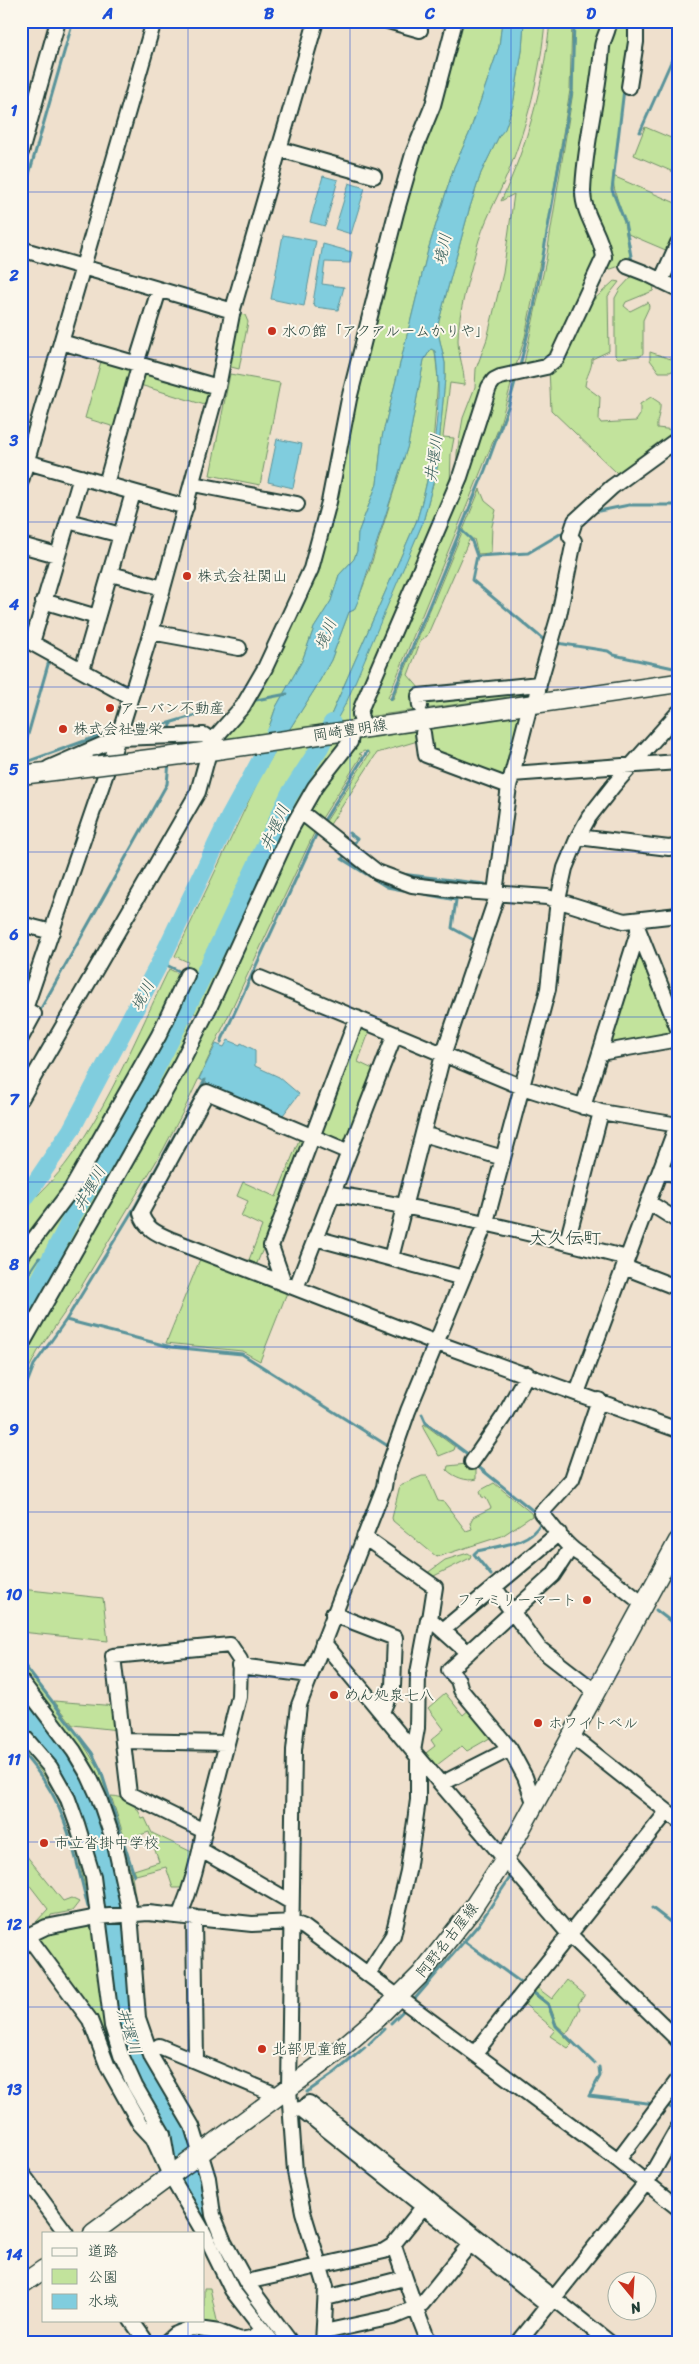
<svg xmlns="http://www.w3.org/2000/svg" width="699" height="2364" viewBox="0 0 699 2364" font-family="Sriracha,'Klee One',sans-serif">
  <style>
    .green { fill: #c2e39c; stroke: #709068 }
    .water { fill: #80cdde; stroke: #59939a }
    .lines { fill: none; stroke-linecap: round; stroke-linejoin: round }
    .stream { stroke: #59939a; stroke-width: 3 }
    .river { stroke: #80cdde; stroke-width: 18 }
    .minor-casing { stroke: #1f3d34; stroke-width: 18 }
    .major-casing { stroke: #1f3d34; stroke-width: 21 }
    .minor { stroke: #fbf7ec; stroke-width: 14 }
    .major { stroke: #fbf7ec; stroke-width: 18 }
    .major-bridge-casing { stroke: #1f3d34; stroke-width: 21; stroke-linecap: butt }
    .major-bridge { stroke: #fbf7ec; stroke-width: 18 }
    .grid { fill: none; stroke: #1d4ed8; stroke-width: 1; stroke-opacity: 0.55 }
    .poi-dot { fill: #c8321e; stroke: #fbf7ec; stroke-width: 2 }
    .labels { text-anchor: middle; stroke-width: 4; stroke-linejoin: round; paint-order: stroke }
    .poi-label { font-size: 15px; fill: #1f3d34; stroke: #fbf7ec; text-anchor: start }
    .street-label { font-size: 15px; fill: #1f3d34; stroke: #fbf7ec }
    .water-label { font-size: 16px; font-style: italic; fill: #325a56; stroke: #fbf7ec }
    .quarter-label { font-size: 18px; fill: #1f3d34; stroke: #fbf7ec }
    .neatline { fill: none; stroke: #1d4ed8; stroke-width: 2 }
    .grid-label { font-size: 16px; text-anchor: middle; font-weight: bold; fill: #1d4ed8 }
  </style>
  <rect width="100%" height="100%" fill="#efe0cd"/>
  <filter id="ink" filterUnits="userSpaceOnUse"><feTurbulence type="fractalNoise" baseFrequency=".02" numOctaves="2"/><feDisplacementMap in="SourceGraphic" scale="10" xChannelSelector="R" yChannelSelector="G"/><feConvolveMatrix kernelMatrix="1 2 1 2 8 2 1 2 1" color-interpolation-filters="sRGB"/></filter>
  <g filter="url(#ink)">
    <path class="green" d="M458,21H502L499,47L469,134L454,167L428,250L382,437L377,484L358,533L357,551L354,559L339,575L331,601L314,628L302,661L276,707L267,733L219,740L303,593L387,262Z
      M524,21H545C541,72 527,125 508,173C497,199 483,223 476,250C469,277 458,313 458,340C458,356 465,369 464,385L450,383L443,437L454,438L451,454L450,487L356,720L335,723L423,522L437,468L445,378V363L437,328L469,210L481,173L499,136L505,128L513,105L522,51Z
      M550,21H572L570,90L543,258L540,262L525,337L515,369L489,376L457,477V453L463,418L475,387L476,369L487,339L503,273L514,194L501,201C528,144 544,83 550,21Z
      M574,21H600L599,43L580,188L601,253L550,361L523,368L546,260L573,92Z
      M612,21H630V44L613,176L678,204V228L668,251L628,234C624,214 615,199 613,180L612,191L624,222L631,262L611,269L603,268L585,189Z
      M645,127L678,141V174L634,155Z
      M632,276H636L654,287L653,291L626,302L624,306L630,311L648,302L649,307L643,320V353L641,356L618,358L615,355V298L620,289Z
      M614,281L619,282L608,296L609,351L592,359C592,370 586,375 585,386L600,397L599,420L601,423L636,421L640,415V404L651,397L660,403C661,413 656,419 657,428L675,430L676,433L624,472L617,473L551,410L549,369L588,305Z
      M237,313L245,315L248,322L239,369L227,366Z
      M431,349L435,351L438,379L432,457L424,494L417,520L327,724L289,730L315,689L331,660L349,612L354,610L369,571L408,445L424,360Z
      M650,352L677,361L678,368L670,372H659L650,360Z
      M102,358L135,368L118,428L85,418Z
      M141,372L209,389L212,394L208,406L137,384Z
      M230,374L280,383L260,485L210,475Z
      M513,378L499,427L388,698L393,699L480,489L485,501L496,510L492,526L491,553L478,554L474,539L469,540L427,636L421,640L408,675L420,689L422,699L528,690L530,694L366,717V702L492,387Z
      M521,715L506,779L429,751L421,740L377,753L327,829L323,826L370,753L364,751L359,754L362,755L319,823L309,816L310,807L354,739Z
      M348,740L333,757L223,975L21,1343V1326L60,1248L182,1030L185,1031L189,1021L194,1023L198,1015L194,1013L197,1003L194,1001L285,809L319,758L326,744Z
      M317,744L282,799L189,998L179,1005L184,971L188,962L175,956L261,775L276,750Z
      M305,820L316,829L184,1110L163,1150L72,1302L38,1351L28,1370L21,1393V1351L83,1240L295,829Z
      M635,954H642L675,1031L672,1035L614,1045L609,1040Z
      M169,969L183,976L78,1172L21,1252V1212C38,1195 56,1178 70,1158C111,1101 138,1033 169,969Z
      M175,1013L173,1026L175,1027L92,1177L69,1213L21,1305V1261Z
      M359,1027H371L358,1062L377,1071L347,1147L315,1136Z
      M301,1135L309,1138L255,1268L247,1265L262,1226L241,1216L248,1201L237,1196L243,1182L276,1197Z
      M200,1259L288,1290L260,1361L242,1351L166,1343Z
      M424,1424L455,1447L454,1450L439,1456L423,1428Z
      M467,1464L476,1469V1479C467,1482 454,1477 447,1470L448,1466Z
      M422,1476H427L438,1501L444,1502L466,1531L472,1529L470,1523L473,1517L491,1508L486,1498L482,1497L480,1492L481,1490L494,1483L531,1513L532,1516L502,1536L437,1557L393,1521L392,1518L400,1485Z
      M468,1553L471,1555L470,1558L432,1577L426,1574L445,1560Z
      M21,1589L103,1598L108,1641L21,1632Z
      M21,1663L79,1737L100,1771L132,1876L137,1909H134L101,1796L21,1678Z
      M21,1685L87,1776L123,1890L115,1891L114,1888L90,1806L77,1776L65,1757L21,1700Z
      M445,1693L463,1715L471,1708L495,1735L467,1751L462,1746L437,1765H430L422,1756L435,1746L431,1740L444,1729L428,1708Z
      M54,1701L116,1706L118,1730L73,1725Z
      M21,1716C37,1734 56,1752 67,1773C87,1808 97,1850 106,1889L98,1894L79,1824L21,1730Z
      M21,1737L46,1767L75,1824L94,1911H90C82,1875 74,1831 57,1797C47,1779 35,1763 21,1748Z
      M111,1796C125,1796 138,1805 142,1819L145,1818L152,1833L196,1854L188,1888H173L166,1867L136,1875L134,1870L159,1862L149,1832L125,1840Z
      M21,1849L63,1901L71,1898L79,1902L72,1911L51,1915L50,1919L41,1924L36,1922L48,1909L21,1874Z
      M95,1922L110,2030L165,2154L35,1934Z
      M120,1934H129L132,1997L188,2128L180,2133L139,2057L144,2055L143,2053L138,2054C127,2025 114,1965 120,1934Z
      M567,1980L584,1994V1996L578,2004L580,2008L569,2031L566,2033L557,2025L549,2003L532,1990L535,1986L552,1999Z
      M531,1992L547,2005L556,2027L572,2044L568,2048L550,2036L555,2030L523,2003Z
      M204,2288H210L219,2330L180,2329L177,2326L184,2320H204Z"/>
    <path class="water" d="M502,21H524L522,51L513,105L505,129L499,136L481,173L469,210L437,328L445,363V378L437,468L423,522L347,701L335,723L327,724L417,520C432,468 444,404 435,351L431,349L424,360L408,445L358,601L354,610L349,612L331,660L315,689L289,730L267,733L276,707L302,661L314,628L331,601L339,575L354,559L357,551L358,533L377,484L382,437L428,250L454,167L469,134L499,47Z
      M323,176L338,180L325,226L310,222Z
      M349,183L365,188L351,234L335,229Z
      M283,235L316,241L304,306L271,299Z
      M323,244L352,252L350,263L325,262L322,284L344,287L338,310L315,307L313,302Z
      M277,439L302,444L293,488L268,482Z
      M228,1040L240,1045L241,1043L255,1050V1066L279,1077L299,1094L280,1119L199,1079L216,1044L224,1047Z"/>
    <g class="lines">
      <path class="stream" d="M624,89L612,190L625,222L632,262
        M640,132L678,46
        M21,202L73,21
        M519,370L534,307L572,90L574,21
        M594,512L629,505H678
        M460,529L471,539L477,556L528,553L565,531
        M477,556L472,580L544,640
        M557,643L608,651L614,655L678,669
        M391,699L485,470L508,407L516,378
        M256,700L287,694
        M142,731L206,712L209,708
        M170,733L171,724
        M21,759L49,661
        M21,764L115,730
        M325,819L367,752
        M349,833L357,839L352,847
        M346,854L342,859L387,887L456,900L452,928L472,939
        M400,876L401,874L485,884
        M160,962L179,971
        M39,1012L167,784L169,762
        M221,1042L316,835
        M21,1285L39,1258L50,1260
        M66,1320L171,1347L242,1354L388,1446L395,1428
        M21,1399L34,1365L66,1320L136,1205L205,1080
        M422,1414L426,1423L469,1455
        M476,1465L532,1510
        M491,1575L474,1554L477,1551C498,1546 531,1544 541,1522
        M656,1610L678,1627
        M21,1661L92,1753L101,1771L134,1875
        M21,1751C34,1766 46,1781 55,1799C71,1832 79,1871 88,1907
        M652,1908L678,1928
        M465,1942L523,1984
        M530,1990L548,2004L556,2026L594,2063
        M413,2001L479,1924L511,1876
        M391,2023L405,2009
        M369,2044L384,2029
        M136,2056L144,2054
        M599,2067L600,2076L589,2096L655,2104
        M307,2092L336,2072L365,2047
        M665,2105L678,2111
        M176,2326L182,2320"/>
      <path class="river" d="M21,1204L71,1130L160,962L230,816L276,732
        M21,1316L73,1215L131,1118L217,948L289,795L320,747L332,723
        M21,1709L71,1772L88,1809L111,1888L120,1998L124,2019L136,2056L173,2125L212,2237L242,2291L281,2343"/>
      <defs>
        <path id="minor" d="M388,21L420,30
          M629,87L636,42V21
          M279,149L374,176
          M21,152L58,21
          M21,249L233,311
          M627,266L645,273L678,289
          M661,281L678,243
          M61,342L218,387
          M136,364L159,290
          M27,462L186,507
          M21,481L154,21
          M106,484L139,366
          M193,484L297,504
          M68,521L121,535
          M21,545L57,555
          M111,574L163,588
          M43,601L97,617
          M151,632L239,648
          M21,637L130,697
          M32,643L81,477
          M82,670L133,493
          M536,703L539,684L559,615L574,541L570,536L575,521L612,487L678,439
          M420,706L419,696L539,684
          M363,728L360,714L362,706L460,477L489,387L494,380L500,377L546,367L557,358L604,257C601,234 583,215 583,192C584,145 599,95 602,47C603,38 609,31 609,21
          M423,733L426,755L509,786
          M49,768L118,738L204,735L212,741
          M512,774L678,762
          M301,812L377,872L412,885L463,891L547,897L624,921L678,915
          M578,837L669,848L678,846
          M495,893L509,786L528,713L527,704
          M21,924L52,932
          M638,929L678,1029
          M260,978L522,1087L601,1112L678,1125
          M21,1038L34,1014L25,1009L118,738L151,632L218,387L233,309L316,21
          M600,1053L678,1039
          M21,1099L198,792L212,741L243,706L265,668L311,569L329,502L349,399L396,213L413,154L433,105L455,21
          M583,1107L638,932
          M423,1134L503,1158
          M349,1152L207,1092L141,1213C145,1229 158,1234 172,1240L437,1343L678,1430
          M660,1171L678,1175
          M333,1194C433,1209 530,1233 627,1258
          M648,1202L678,1221
          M315,1238L463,1278
          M567,1242L601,1112
          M21,1256L71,1190L159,1035L187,975
          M391,1258L443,1055L498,893
          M624,1267L678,1288
          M284,1283L271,1246L357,1018
          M296,1288L395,1034
          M21,1346L180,1065L210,1006L291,829L315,787L350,742L352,730
          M577,1393L677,1125
          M599,1400L572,1479L541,1513C554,1527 565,1546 581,1555L643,1604
          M472,1462L504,1416L527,1374
          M364,1537L435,1587L430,1619L468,1653
          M494,1587L539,1648L596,1692
          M333,1614L395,1638L393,1686L382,1712
          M443,1630L559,1533
          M323,1642L418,1757L569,1934L678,2040
          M239,1666L310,1675
          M21,1681L74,1751L89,1776L99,1798L115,1845L130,1913L138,2018L152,2058L192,2126L208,2178L213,2215L224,2242L246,2282L291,2343
          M21,1733L50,1767L68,1799L77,1824L93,1877L112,2026L121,2055L135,2086L163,2134L170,2175
          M572,1738L582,1744L678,1820
          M123,1741L226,1743
          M510,1749L461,1690L458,1680L449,1670L553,1575L570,1549
          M413,1751L417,1728L418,1673L428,1620L430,1619
          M441,1784L510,1749L525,1777L535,1805
          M201,1850L291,1902
          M180,1915C191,1888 199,1860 204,1831L239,1697L240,1660L230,1645L113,1656L129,1794L204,1831
          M194,1917L196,2061
          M27,1935L90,2020L108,2067L140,2124L153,2138L170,2175L204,2233
          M21,1939L46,1927L97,1917L148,1913L252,1924L292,1922L304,1927L618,2160L678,2208
          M368,1974L393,1935L408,1871L418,1800V1757
          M159,2046L279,2096
          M475,2053L667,1812
          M294,2110L301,2109L547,2305
          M302,2110L309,2103L610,2343
          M618,2160L678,2080
          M21,2172L66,2233
          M423,2207L392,2246L395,2249L415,2307L422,2304L470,2244
          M204,2233L232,2290L273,2343
          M246,2282L354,2258L384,2251L392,2246
          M326,2298L404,2278
          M415,2307L429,2343
          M131,2320L147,2343
          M324,2332L393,2317L415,2308
          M165,2343L174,2335L191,2328L219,2332L240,2340L251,2338L264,2331
          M323,2343L326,2287L303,2212L295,2172L289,2089L294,1750L299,1705L384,1487L386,1474L408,1411L486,1222L548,989L558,900L565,868L578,837L589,817L614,785L678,713
          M518,2343L649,2179L678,2128"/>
        <path id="major" d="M189,754L678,683
          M21,775L94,766
          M93,2233L336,2053L378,2017L421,1974L470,1912L504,1860L678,1541
          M21,2285L44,2269"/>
      </defs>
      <use href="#minor" class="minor-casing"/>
      <use href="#major" class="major-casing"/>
      <use href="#minor" class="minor"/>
      <use href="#major" class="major"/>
      <defs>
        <path id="major-bridge" d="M94,766L189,754"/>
      </defs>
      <use href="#major-bridge" class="major-bridge-casing"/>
      <use href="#major-bridge" class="major-bridge"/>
    </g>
  </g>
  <path class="grid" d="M188,21V2233M350,21V2343M511,21V2343M21,192H678M21,357H678M21,522H678M21,687H678M21,852H678M21,1017H678M21,1182H678M21,1347H678M21,1512H678M21,1677H678M21,1842H678M21,2007H678M21,2172H678M188,2320V2343"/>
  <g class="poi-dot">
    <circle cx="272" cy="331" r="5"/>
    <circle cx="187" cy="576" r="5"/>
    <circle cx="110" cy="708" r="5"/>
    <circle cx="63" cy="729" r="5"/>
    <circle cx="587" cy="1600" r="5"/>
    <circle cx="334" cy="1695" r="5"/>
    <circle cx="538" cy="1723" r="5"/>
    <circle cx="44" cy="1843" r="5"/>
    <circle cx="262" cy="2049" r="5"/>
  </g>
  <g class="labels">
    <g class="poi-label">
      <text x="282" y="336">水の館「アクアルームかりや」</text>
      <text x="197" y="581">株式会社関山</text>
      <text x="120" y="713">アーバン不動産</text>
      <text x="73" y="734">株式会社豊栄</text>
      <text x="577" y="1605" text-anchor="end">ファミリーマート</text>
      <text x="344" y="1700">めん処泉七八</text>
      <text x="548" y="1728">ホワイトベル</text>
      <text x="54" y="1848">市立沓掛中学校</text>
      <text x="272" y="2054">北部児童館</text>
    </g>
    <g class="street-label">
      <text transform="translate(350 730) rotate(-9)" y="5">岡崎豊明線</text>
      <text transform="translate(447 1940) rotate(-52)" y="5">阿野名古屋線</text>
    </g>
    <g class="water-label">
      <text transform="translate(442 249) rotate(-78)" y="6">境川</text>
      <text transform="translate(433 458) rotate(-82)" y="6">井堰川</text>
      <text transform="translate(325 634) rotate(-67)" y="6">境川</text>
      <text transform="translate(274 827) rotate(-65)" y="6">井堰川</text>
      <text transform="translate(142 995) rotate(-62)" y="6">境川</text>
      <text transform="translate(89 1188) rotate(-60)" y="6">井堰川</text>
      <text transform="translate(130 2031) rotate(73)" y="6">井堰川</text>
    </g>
    <g class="quarter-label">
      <text x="565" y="1244">大久伝町</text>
    </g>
  </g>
  <rect width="699" height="2364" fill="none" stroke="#fbf7ec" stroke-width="55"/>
  <rect x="42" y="2232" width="162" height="90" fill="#fbf7ec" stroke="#a3ada2"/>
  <rect x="52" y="2248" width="25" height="8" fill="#fbf7ec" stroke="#a3ada2"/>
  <text x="88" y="2256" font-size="15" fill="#1f3d34">道路</text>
  <rect x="52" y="2269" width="25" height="15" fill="#c2e39c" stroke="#a3ada2"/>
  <text x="88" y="2282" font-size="15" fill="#1f3d34">公園</text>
  <rect x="52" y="2294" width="25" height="15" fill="#80cdde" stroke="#a3ada2"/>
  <text x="88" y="2306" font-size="15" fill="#1f3d34">水域</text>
  <g transform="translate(632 2296) rotate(162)"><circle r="24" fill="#fbf7ec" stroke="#a3ada2"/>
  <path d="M0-4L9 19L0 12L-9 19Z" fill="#c8321e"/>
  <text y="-8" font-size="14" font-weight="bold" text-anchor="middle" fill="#1f3d34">N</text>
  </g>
  <rect x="28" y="28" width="644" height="2308" class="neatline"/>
  <g class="grid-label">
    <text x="108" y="19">A</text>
    <text x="269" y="19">B</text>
    <text x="430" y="19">C</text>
    <text x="591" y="19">D</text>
    <text x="14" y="116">1</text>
    <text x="14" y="281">2</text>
    <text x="14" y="446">3</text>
    <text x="14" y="610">4</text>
    <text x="14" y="775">5</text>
    <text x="14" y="940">6</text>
    <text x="14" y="1105">7</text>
    <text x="14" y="1270">8</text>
    <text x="14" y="1435">9</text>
    <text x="14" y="1600">10</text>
    <text x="14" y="1765">11</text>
    <text x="14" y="1930">12</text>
    <text x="14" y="2095">13</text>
    <text x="14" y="2260">14</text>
  </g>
</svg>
